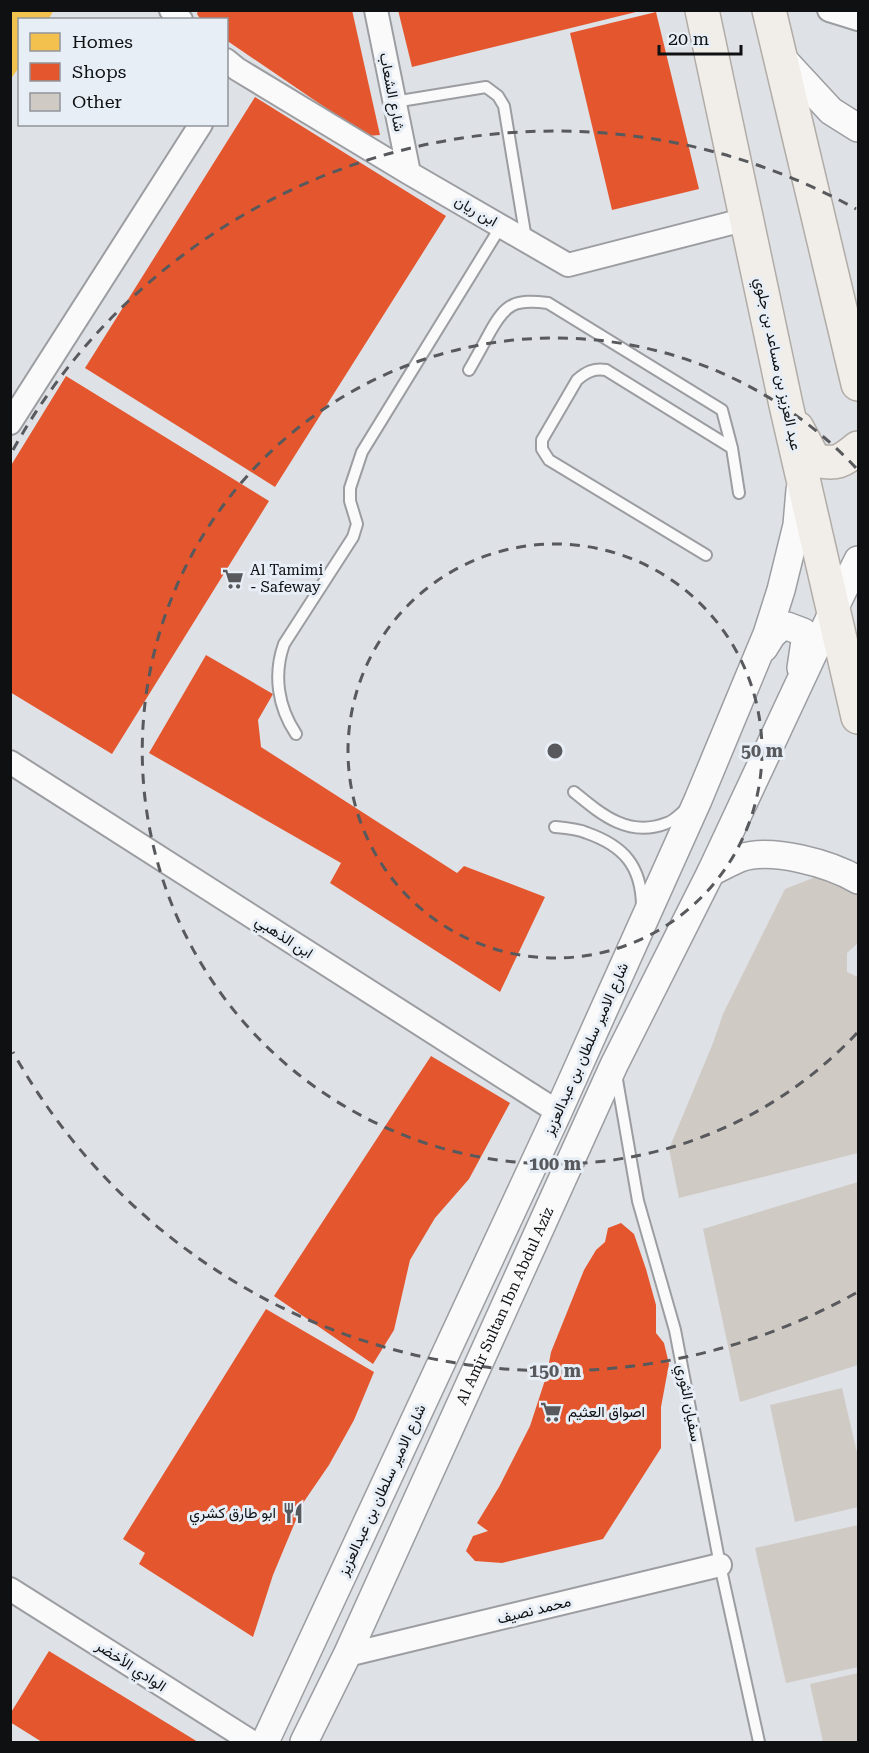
<svg xmlns="http://www.w3.org/2000/svg" width="869" height="1753" viewBox="0 0 869 1753" font-family="'Roboto Serif',Vazirmatn,serif">
  <style>
    .homes { fill: #f2c14e }
    .shops { fill: #e4572e }
    .building { fill: #d0cac5 }
    .lines { fill: none; stroke-linecap: round; stroke-linejoin: round }
    .service-casing { stroke: #9b9da1; stroke-width: 14 }
    .minor-casing { stroke: #9b9da1; stroke-width: 26 }
    .tertiary-casing { stroke: #9b9da1; stroke-width: 30 }
    .primary-casing { stroke: #b2aca7; stroke-width: 36 }
    .service { stroke: #fafafb; stroke-width: 10 }
    .minor { stroke: #fafafb; stroke-width: 22 }
    .tertiary { stroke: #fafafb; stroke-width: 27 }
    .primary { stroke: #f1ede9; stroke-width: 33 }
    .ring { fill: none; stroke: #57595c; stroke-width: 3; stroke-dasharray: 10 8 }
    .labels { text-anchor: middle; stroke-width: 6; stroke-linejoin: round; paint-order: stroke }
    .street-label { font-size: 15px; fill: #0e1012; stroke: #e8eef6 }
    .poi-label { font-size: 15px; fill: #0e1012; stroke: #e8eef6; text-anchor: start }
    .centre { fill: #57595c; stroke: #e8eef6; stroke-width: 3 }
    .ring-label { font-size: 18px; text-anchor: middle; font-weight: bold; fill: #57595c; stroke: #e8eef6; stroke-width: 6; stroke-linejoin: round; paint-order: stroke }
  </style>
  <rect width="100%" height="100%" fill="#dee1e6"/>
  <path class="homes" d="M10,10H54L48,20H20V66L10,80Z"/>
  <path class="shops" d="M198,10H352L380,135L367,136L226,40V20H201L197,14Z
    M398,10H640V11L412,67Z
    M656,12L699,189L612,210L570,33Z
    M255,97L446,216L275,487L85,368Z
    M66,376L269,501L112,754L10,692V467Z
    M206,655L273,694L258,720L261,747L457,873L464,866L545,897L500,992L330,883L341,863L149,753Z
    M431,1056L510,1103L469,1179L435,1218L410,1260L394,1330L373,1364L274,1296Z
    M621,1223L634,1234L646,1269L656,1305V1333L664,1343L669,1364L661,1407V1448L603,1539L502,1563L475,1561L466,1551L473,1536L488,1531L477,1523L499,1487L530,1426L547,1374L551,1352L584,1270L596,1250L605,1242L608,1228Z
    M266,1309L374,1372L354,1420L329,1465L303,1503L273,1575L253,1637L139,1564L145,1553L123,1539Z
    M49,1651L198,1742H42L10,1722V1714Z"/>
  <path class="building" d="M818,876L856,893L858,896V943L847,953V972L858,977V1153L679,1198L669,1149L713,1043L723,1014L785,889Z
    M858,1182V1365L740,1402L703,1229Z
    M842,1388L858,1457V1507L795,1522L770,1405Z
    M858,1525V1667L786,1683L755,1548Z
    M858,1673V1742H823L810,1684Z"/>
  <g class="lines">
    <defs>
      <path id="service" d="M394,102L486,87L498,96L504,106L526,239
        M469,370C476,358 483,345 490,332C506,303 515,299 548,303L722,410L732,448L739,493
        M706,555L549,460L542,449V440L577,380C586,372 594,368 606,370L732,448
        M296,734C278,707 273,675 284,644L353,537L357,524L350,501V488L362,452L501,226
        M574,792C602,815 629,838 667,823C674,821 680,814 686,809
        M555,827C566,828 578,829 587,833C624,846 641,866 642,905
        M616,1074L638,1201L675,1330L720,1565L759,1742"/>
      <path id="minor" d="M171,10L181,20
        M376,10L409,173
        M829,10L858,19
        M226,60L237,69L409,173L568,265L747,219
        M10,423L201,124
        M10,762L558,1112
        M10,1589L252,1742
        M347,1655L720,1565"/>
      <g id="tertiary">
        <path d="M781,57L831,111L858,128"/>
        <path d="M764,648L772,635L781,627L787,626L803,632L805,641L801,668"/>
        <path d="M711,872C720,868 730,862 740,858C772,847 831,864 858,880"/>
        <path d="M265,1742L558,1112L698,800L767,634L781,590L797,525L800,490"/>
        <path id="s1" d="M304,1742L347,1655L614,1065L711,872L834,609L858,560"/>
      </g>
      <path id="primary" d="M702,10L786,405L858,717
        M769,10L858,384
        M797,428L814,460C837,465 841,462 858,448"/>
    </defs>
    <use href="#service" class="service-casing"/>
    <use href="#minor" class="minor-casing"/>
    <use href="#tertiary" class="tertiary-casing"/>
    <use href="#primary" class="primary-casing"/>
    <use href="#service" class="service"/>
    <use href="#minor" class="minor"/>
    <use href="#tertiary" class="tertiary"/>
    <use href="#primary" class="primary"/>
  </g>
  <g class="ring">
    <circle cx="555" cy="751" r="207"/>
    <path d="M857 1033A413 413 0 1 1 857 469"/>
    <path d="M856 1293A620 620 0 0 1 13 1052M13 450A620 620 0 0 1 856 209"/>
  </g>
  <defs>
    <symbol id="supermarket-bare" viewBox="-9 -9 18 18"><path d="M-6-5.5h2.5l.6 2H6L4.5 2H-2.5L-4.4-4H-6ZM-1.5 3.2a1.3 1.3 0 1 0 .1 0ZM3 3.2a1.3 1.3 0 1 0 .1 0Z" fill="#57595c" stroke="#e8eef6" stroke-width="2.5" paint-order="stroke"/></symbol>
    <symbol id="restaurant-bare" viewBox="-9 -9 18 18"><path d="M-5-6h1v4h1v-4h1v4h1v-4h1v5L-1.5 .5V6h-2V.5L-5-1ZM5-6V6H3V1.5H1.5Q1.5-4 5-6Z" fill="#57595c" stroke="#e8eef6" stroke-width="2.5" paint-order="stroke"/></symbol>
  </defs>
  <g fill-rule="evenodd">
    <use href="#supermarket-bare" x="218" y="564" width="30" height="30"/>
    <use href="#supermarket-bare" x="536" y="1397" width="30" height="30"/>
    <use href="#restaurant-bare" x="278" y="1498" width="30" height="30"/>
  </g>
  <g class="labels">
    <g class="street-label">
      <text transform="translate(392 92) rotate(79)" y="5">شارع الشعاب</text>
      <text transform="translate(476 211) rotate(30)" y="5">ابن ريان</text>
      <text transform="translate(778 364) rotate(78)" y="5">عبد العزيز بن مساعد بن جلوي</text>
      <text transform="translate(284 937) rotate(33)" y="5">ابن الذهبي</text>
      <text transform="translate(586 1049) rotate(-66)" y="5">شارع الامير سلطان بن عبدالعزيز</text>
      <text dy="5" stroke="none"><textPath href="#s1" startOffset="480">Al Amir Sultan Ibn Abdul Aziz</textPath></text>
      <text transform="translate(689 1403) rotate(79)" y="5">سفيان الثوري</text>
      <text transform="translate(382 1490) rotate(-65)" y="5">شارع الامير سلطان بن عبدالعزيز</text>
      <text transform="translate(534 1610) rotate(-14)" y="5">محمد نصيف</text>
      <text transform="translate(131 1666) rotate(33)" y="5">الوادي الأخضر</text>
    </g>
    <g class="poi-label">
      <text x="250" y="575">Al Tamimi<tspan x="250" dy="17">- Safeway</tspan></text>
      <text x="568" y="1417">اصواق العثيم</text>
      <text x="276" y="1518" text-anchor="end">ابو طارق كشري</text>
    </g>
  </g>
  <circle cx="555" cy="751" r="9" class="centre"/>
  <g class="ring-label">
    <text x="762" y="757">50 m</text>
    <text x="555" y="1170">100 m</text>
    <text x="555" y="1377">150 m</text>
  </g>
  <rect width="869" height="1753" fill="none" stroke="#0e1012" stroke-width="24"/>
  <rect x="18" y="18" width="210" height="108" fill="#e8eef6" stroke="#91959b" stroke-width="1.5"/>
  <rect x="30" y="33" width="30" height="18" fill="#f2c14e" stroke="#91959b" stroke-width="1.5"/>
  <text x="72" y="48" font-size="18" fill="#0e1012">Homes</text>
  <rect x="30" y="63" width="30" height="18" fill="#e4572e" stroke="#91959b" stroke-width="1.5"/>
  <text x="72" y="78" font-size="18" fill="#0e1012">Shops</text>
  <rect x="30" y="93" width="30" height="18" fill="#d0cac5" stroke="#91959b" stroke-width="1.5"/>
  <text x="72" y="108" font-size="18" fill="#0e1012">Other</text>
  <path d="M659 45v9h82v-9" fill="none" stroke="#0e1012" stroke-width="3"/>
  <text x="668" y="45" font-size="18" fill="#0e1012" stroke="#e8eef6" stroke-width="4.5" paint-order="stroke">20 m</text>
</svg>
